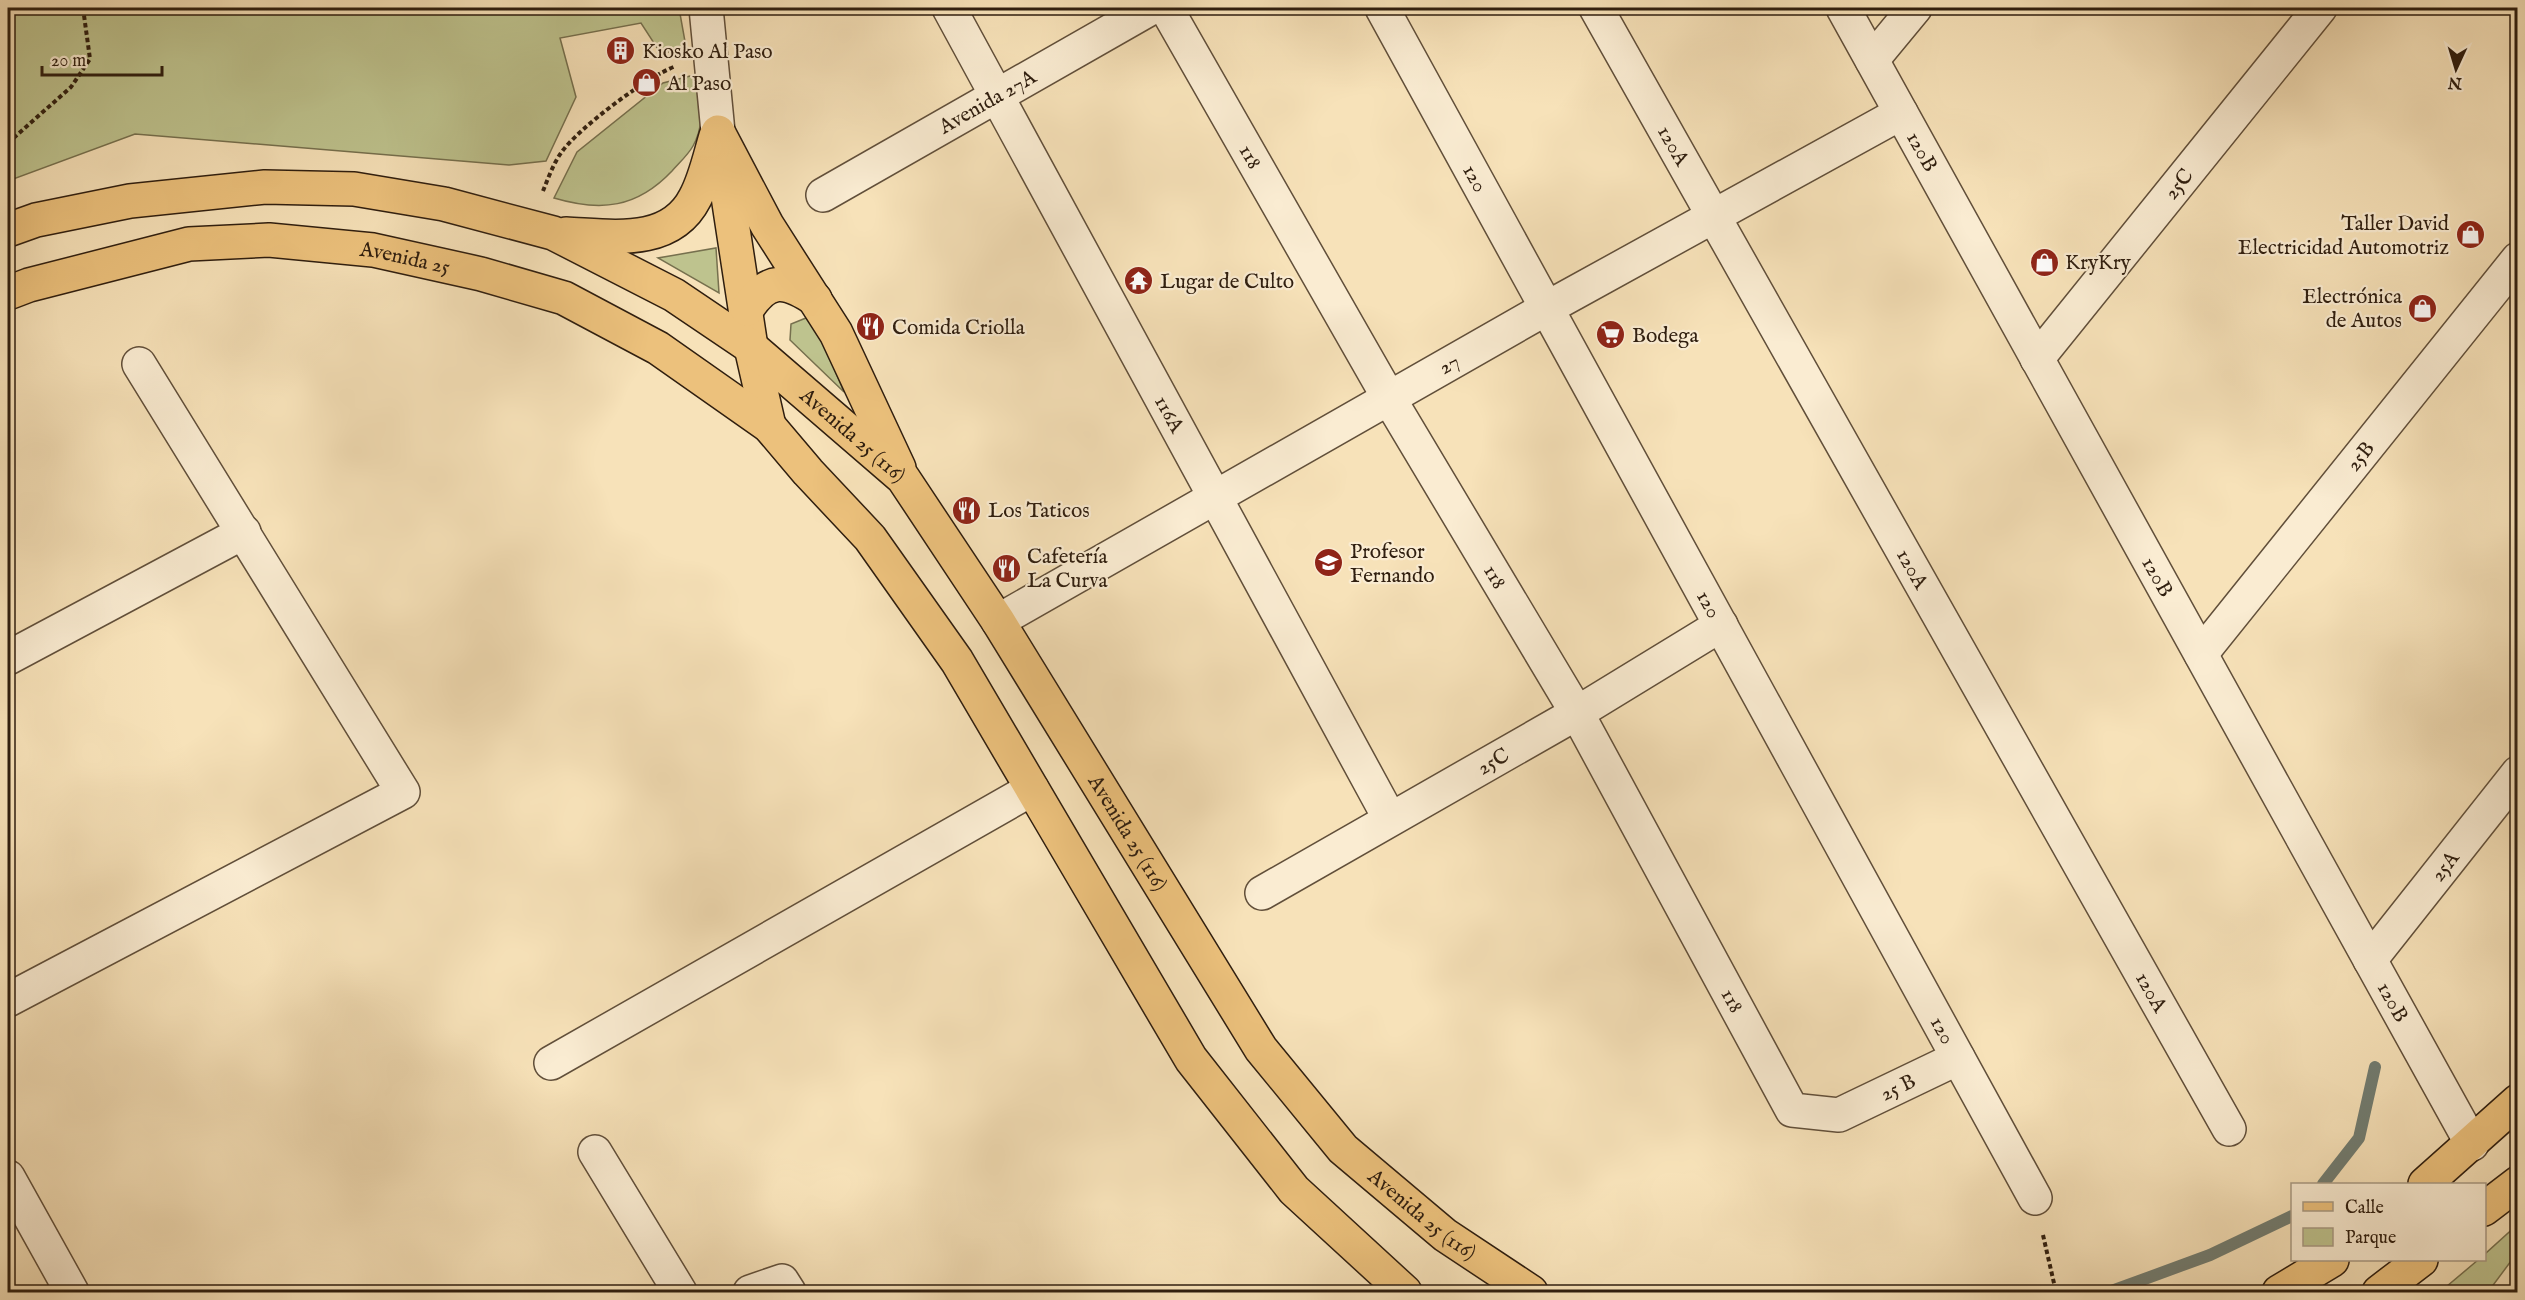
<svg xmlns="http://www.w3.org/2000/svg" width="2525" height="1300" viewBox="0 0 2525 1300" font-family="'IM FELL English',serif">
  <style>
    .green { fill: #bec38e; stroke: #76704e; stroke-width: 1.5 }
    .lines { fill: none; stroke-linecap: round; stroke-linejoin: round }
    .stream { stroke: #727d72; stroke-width: 12 }
    .minor-casing { stroke: #614f3a; stroke-width: 36 }
    .major-casing { stroke: #2f1e0f; stroke-width: 36 }
    .path { stroke: #2f1e0f; stroke-width: 4; stroke-dasharray: 4.5 3; stroke-linecap: butt }
    .minor { stroke: #faecd2; stroke-width: 33 }
    .major { stroke: #ecc17c; stroke-width: 33 }
    .labels { text-anchor: middle; stroke-width: 4.5; stroke-linejoin: round; paint-order: stroke }
    .poi-label { font-size: 21px; fill: #2f1e0f; stroke: #faecd2; text-anchor: start }
    .street-label { font-size: 21px; fill: #2f1e0f; stroke: #faecd2 }
  </style>
  <rect width="100%" height="100%" fill="#f7e2b9"/>
  <filter id="stains"><feTurbulence type="fractalNoise" baseFrequency=".00333" numOctaves="4"/><feColorMatrix values="0 0 0 0 .2 0 0 0 0 .09 0 0 0 0 .02 0 0 0 .5 -.17"/></filter>
  <radialGradient id="worn" r=".72"><stop offset=".6" stop-color="#630" stop-opacity="0"/><stop offset="1" stop-color="#630" stop-opacity=".3"/></radialGradient>
  <path class="green" d="M8,8H679L686,47L661,54L641,23L560,38L576,97L546,161L509,165L135,134L8,181Z
    M702,73C702,97 705,125 693,146C688,155 679,163 672,171C637,208 601,212 554,198L577,152L663,83Z
    M716,248L719,293L658,258Z
    M806,318L819,332L844,392L790,340L791,324Z
    M2517,1225V1253L2488,1292H2440L2478,1260H2484L2485,1254Z"/>
  <g class="lines">
    <path class="stream" d="M2323,1184L2359,1138L2375,1067
      M2109,1292L2210,1255L2292,1216"/>
    <defs>
      <g id="minor">
        <path d="M706,8L718,132"/>
        <path id="s1" d="M949,8L1390,819"/>
        <path id="s2" d="M1166,8L1390,400L1577,713L1792,1110L1839,1115L1958,1058"/>
        <path id="s3" d="M1382,8L2035,1198"/>
        <path id="s4" d="M1596,8L2229,1129"/>
        <path id="s5" d="M1843,8L2472,1144"/>
        <path d="M1872,60L1915,8"/>
        <path id="s6" d="M823,195L1151,8"/>
        <path id="s7" d="M2037,359L2320,8"/>
        <path id="s8" d="M998,621L1547,308L1901,113"/>
        <path id="s9" d="M2201,654L2518,259"/>
        <path d="M8,658L244,532"/>
        <path id="s10" d="M1262,893L1577,713L1721,625"/>
        <path id="s11" d="M2370,960L2518,773"/>
        <path d="M8,1000L403,792L139,364"/>
        <path d="M551,1063L1032,789"/>
        <path d="M595,1152L680,1292"/>
        <path d="M8,1177L72,1292"/>
        <path d="M750,1292L782,1281L789,1292"/>
      </g>
      <g id="major">
        <path d="M718,132L767,225L836,333L899,468"/>
        <path d="M722,157L751,347L769,426"/>
        <path id="s12" d="M8,230L36,220L130,201L265,187L354,189L444,204L553,233L674,295L751,347L903,478L998,621L1261,1049L1343,1149L1445,1235L1531,1292"/>
        <path d="M566,234C611,236 670,247 695,198C705,180 710,156 716,136"/>
        <path id="s13" d="M8,293L29,285L189,244L269,240L373,250L481,274L564,298L658,348L769,426L808,472L870,538L957,661L1191,1059L1294,1190L1405,1292"/>
        <path d="M747,309C768,277 785,279 815,299"/>
        <path d="M2425,1184L2518,1101"/>
        <path d="M2484,1209L2518,1183"/>
        <path d="M2279,1292L2332,1260"/>
        <path d="M2379,1292L2421,1260"/>
      </g>
    </defs>
    <use href="#minor" class="minor-casing"/>
    <use href="#major" class="major-casing"/>
    <path class="path" d="M8,143L71,87L90,59L83,8
      M543,191C548,179 553,164 561,153C577,129 648,76 676,66
      M2043,1235L2056,1292"/>
    <use href="#minor" class="minor"/>
    <use href="#major" class="major"/>
  </g>
  <defs>
    <symbol id="building-disc" viewBox="-11 -11 22 22"><circle r="9.5" fill="#8f2418" stroke="#faecd2"/><path d="M-4-6H4V6H1V3H-1V6H-4ZM-2.5-4.3h1.7v1.8h-1.7ZM.8-4.3h1.7v1.8H.8ZM-2.5-1h1.7V.8h-1.7ZM.8-1h1.7V.8H.8Z" fill="#fff"/></symbol>
    <symbol id="shop-disc" viewBox="-11 -11 22 22"><circle r="9.5" fill="#8f2418" stroke="#faecd2"/><path d="M-5-2.5h2.3a2.7 3.5 0 0 1 5.4 0H5L5.5 6h-11ZM-1.5-2.5h3a1.5 2.3 0 0 0-3 0Z" fill="#fff"/></symbol>
    <symbol id="temple-disc" viewBox="-11 -11 22 22"><circle r="9.5" fill="#8f2418" stroke="#faecd2"/><path d="M0-6L5-2H3V0L6.5 2.5H4V6H1.5V3h-3V6H-4V2.5H-6.5L-3 0V-2H-5Z" fill="#fff"/></symbol>
    <symbol id="restaurant-disc" viewBox="-11 -11 22 22"><circle r="9.5" fill="#8f2418" stroke="#faecd2"/><path d="M-5-6h1v4h1v-4h1v4h1v-4h1v5L-1.5 .5V6h-2V.5L-5-1ZM5-6V6H3V1.5H1.5Q1.5-4 5-6Z" fill="#fff"/></symbol>
    <symbol id="supermarket-disc" viewBox="-11 -11 22 22"><circle r="9.5" fill="#8f2418" stroke="#faecd2"/><path d="M-6-5.5h2.5l.6 2H6L4.5 2H-2.5L-4.4-4H-6ZM-1.5 3.2a1.3 1.3 0 1 0 .1 0ZM3 3.2a1.3 1.3 0 1 0 .1 0Z" fill="#fff"/></symbol>
    <symbol id="school-disc" viewBox="-11 -11 22 22"><circle r="9.5" fill="#8f2418" stroke="#faecd2"/><path d="M0-5L7-2L0 1L-7-2ZM-4 1L0 2.5L4 1V4Q0 6-4 4Z" fill="#fff"/></symbol>
  </defs>
  <g fill-rule="evenodd">
    <use href="#building-disc" x="604" y="34" width="33" height="33"/>
    <use href="#shop-disc" x="630" y="66" width="33" height="33"/>
    <use href="#shop-disc" x="2454" y="218" width="33" height="33"/>
    <use href="#shop-disc" x="2028" y="246" width="33" height="33"/>
    <use href="#temple-disc" x="1122" y="264" width="33" height="33"/>
    <use href="#shop-disc" x="2406" y="292" width="33" height="33"/>
    <use href="#restaurant-disc" x="854" y="310" width="33" height="33"/>
    <use href="#supermarket-disc" x="1594" y="318" width="33" height="33"/>
    <use href="#restaurant-disc" x="950" y="494" width="33" height="33"/>
    <use href="#school-disc" x="1312" y="546" width="33" height="33"/>
    <use href="#restaurant-disc" x="990" y="552" width="33" height="33"/>
  </g>
  <g class="labels">
    <g class="poi-label">
      <text x="642" y="58">Kiosko Al Paso</text>
      <text x="667" y="90">Al Paso</text>
      <text x="2449" y="230" text-anchor="end">Taller David<tspan x="2449" dy="24">Electricidad Automotriz</tspan></text>
      <text x="2065" y="269">KryKry</text>
      <text x="1160" y="288">Lugar de Culto</text>
      <text x="2402" y="303" text-anchor="end">Electrónica<tspan x="2402" dy="24">de Autos</tspan></text>
      <text x="892" y="334">Comida Criolla</text>
      <text x="1632" y="342">Bodega</text>
      <text x="988" y="517">Los Taticos</text>
      <text x="1350" y="558">Profesor<tspan x="1350" dy="24">Fernando</tspan></text>
      <text x="1027" y="563">Cafetería<tspan x="1027" dy="24">La Curva</tspan></text>
    </g>
    <g class="street-label">
      <text dy="7" stroke="none"><textPath href="#s6" startOffset="189">Avenida 27A</textPath></text>
      <text dy="7" stroke="none"><textPath href="#s4" startOffset="158">120A</textPath></text>
      <text dy="7" stroke="none"><textPath href="#s5" startOffset="164">120B</textPath></text>
      <text dy="7" stroke="none"><textPath href="#s2" startOffset="171">118</textPath></text>
      <text dy="7" stroke="none"><textPath href="#s3" startOffset="194">120</textPath></text>
      <text dy="7" stroke="none"><textPath href="#s7" startOffset="225">25C</textPath></text>
      <text dy="7" stroke="none"><textPath href="#s13" startOffset="405">Avenida 25</textPath></text>
      <text dy="7" stroke="none"><textPath href="#s8" startOffset="519">27</textPath></text>
      <text dy="7" stroke="none"><textPath href="#s1" startOffset="462">116A</textPath></text>
      <text dy="7" stroke="none"><textPath href="#s12" startOffset="918">Avenida 25 (116)</textPath></text>
      <text dy="7" stroke="none"><textPath href="#s9" startOffset="254">25B</textPath></text>
      <text dy="7" stroke="none"><textPath href="#s4" startOffset="644">120A</textPath></text>
      <text dy="7" stroke="none"><textPath href="#s5" startOffset="650">120B</textPath></text>
      <text dy="7" stroke="none"><textPath href="#s2" startOffset="657">118</textPath></text>
      <text dy="7" stroke="none"><textPath href="#s3" startOffset="680">120</textPath></text>
      <text dy="7" stroke="none"><textPath href="#s10" startOffset="266">25C</textPath></text>
      <text dy="7" stroke="none"><textPath href="#s12" startOffset="1404">Avenida 25 (116)</textPath></text>
      <text dy="7" stroke="none"><textPath href="#s11" startOffset="120">25A</textPath></text>
      <text dy="7" stroke="none"><textPath href="#s4" startOffset="1130">120A</textPath></text>
      <text dy="7" stroke="none"><textPath href="#s2" startOffset="1143">118</textPath></text>
      <text dy="7" stroke="none"><textPath href="#s5" startOffset="1136">120B</textPath></text>
      <text dy="7" stroke="none"><textPath href="#s3" startOffset="1166">120</textPath></text>
      <text dy="7" stroke="none"><textPath href="#s2" startOffset="1380">25 B</textPath></text>
      <text dy="7" stroke="none"><textPath href="#s12" startOffset="1890">Avenida 25 (116)</textPath></text>
    </g>
  </g>
  <rect width="2525" height="1300" fill="none" stroke="#f7e2b9" stroke-width="30"/>
  <rect x="9" y="9" width="2507" height="1282" fill="none" stroke="#2f1e0f" stroke-width="3"/>
  <rect x="15" y="15" width="2495" height="1270" fill="none" stroke="#2f1e0f" stroke-width="1.5"/>
  <rect x="2291" y="1183" width="195" height="78" fill="#faecd2" stroke="#a99a84" stroke-width="1.5"/>
  <rect x="2303" y="1202" width="30" height="9" fill="#ecc17c" stroke="#a99a84" stroke-width="1.5"/>
  <text x="2345" y="1213" font-size="18" fill="#2f1e0f">Calle</text>
  <rect x="2303" y="1228" width="30" height="18" fill="#bec38e" stroke="#a99a84" stroke-width="1.5"/>
  <text x="2345" y="1243" font-size="18" fill="#2f1e0f">Parque</text>
  <g transform="translate(2456 69) rotate(184)" stroke="#faecd2" stroke-width="4.5" paint-order="stroke">
  <path d="M0-4.5L10 22L0 15L-10 22Z" fill="#2f1e0f"/>
  <text y="-9" font-size="16" font-weight="bold" text-anchor="middle" fill="#2f1e0f">N</text>
  </g>
  <path d="M42 66v9h120v-9" fill="none" stroke="#2f1e0f" stroke-width="3"/>
  <text x="51" y="66" font-size="18" fill="#2f1e0f" stroke="#faecd2" stroke-width="4.5" paint-order="stroke">20 m</text>
  <rect width="100%" height="100%" filter="url(#stains)"/>
  <rect width="100%" height="100%" fill="url(#worn)"/>
</svg>
